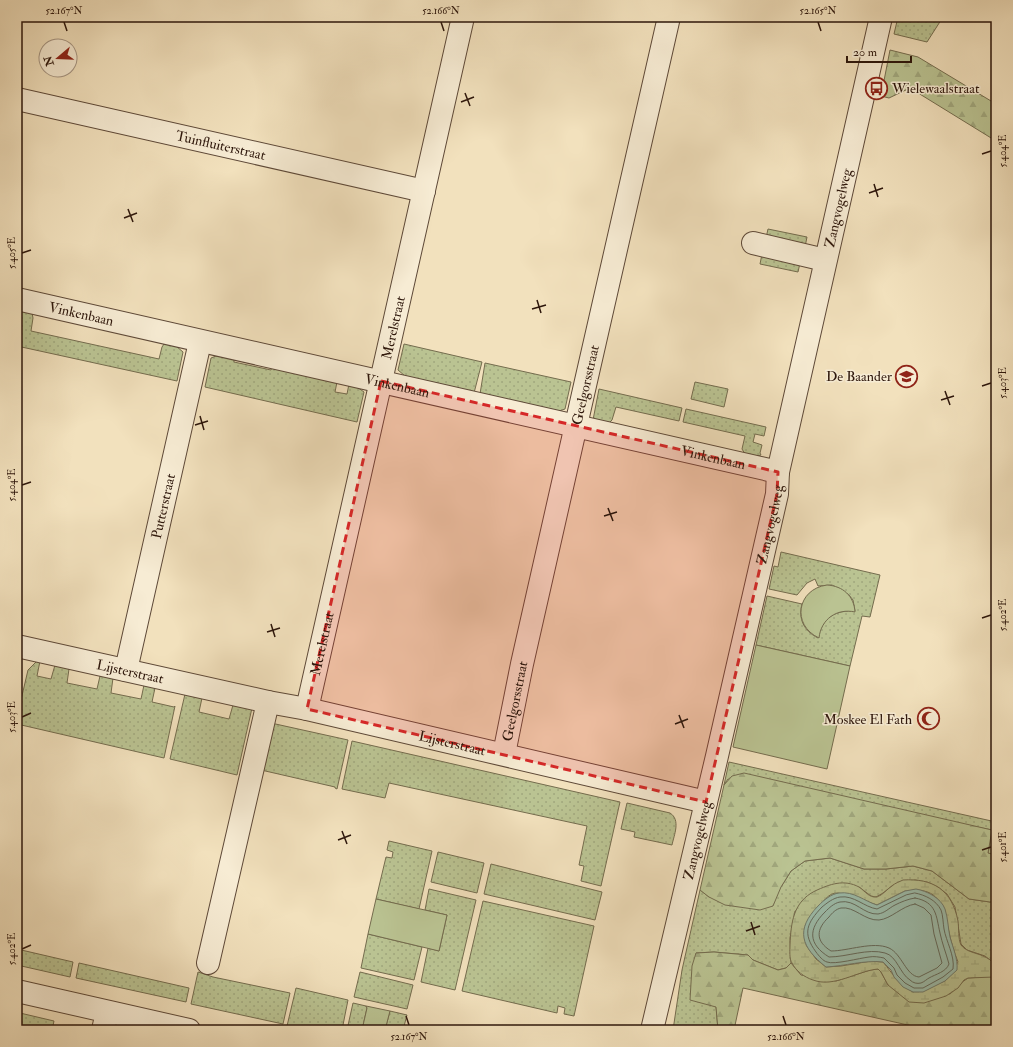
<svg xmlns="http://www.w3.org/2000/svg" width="1013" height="1047" viewBox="0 0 1013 1047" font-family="'IM FELL Double Pica',serif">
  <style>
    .grass { fill: url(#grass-dots); stroke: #746c4e }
    .forest { fill: url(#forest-firs); stroke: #746c4e }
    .wetland { fill: url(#wetland-marsh); stroke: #746c4e; fill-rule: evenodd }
    .park { fill: #bac392; stroke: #746c4e }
    .water { fill: #9cbead; stroke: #707b6c }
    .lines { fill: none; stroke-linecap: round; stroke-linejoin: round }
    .shore { stroke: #646a5c; stroke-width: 1 }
    .minor-casing { stroke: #5e4938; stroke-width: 24 }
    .tertiary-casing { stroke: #5e4938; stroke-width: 24 }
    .minor { stroke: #f7ecd4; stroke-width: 22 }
    .tertiary { stroke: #f7ecd4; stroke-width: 22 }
    .marked { fill: #d62828; fill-opacity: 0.2; stroke: #d62828; stroke-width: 3; stroke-dasharray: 8 5; stroke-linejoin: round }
    .ticks { fill: none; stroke: #2d160b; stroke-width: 1.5 }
    .labels { text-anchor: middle; stroke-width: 3; stroke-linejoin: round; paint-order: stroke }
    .poi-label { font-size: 14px; fill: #2d160b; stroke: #f7ecd4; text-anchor: end }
    .street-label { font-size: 14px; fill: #2d160b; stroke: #f7ecd4 }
    .neatline { fill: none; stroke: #2d160b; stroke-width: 1.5 }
    .ticks-label { font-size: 10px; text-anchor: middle; fill: #2d160b }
  </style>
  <defs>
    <pattern id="grass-dots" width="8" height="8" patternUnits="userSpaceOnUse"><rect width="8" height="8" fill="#bac392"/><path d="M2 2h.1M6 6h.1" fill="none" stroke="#a0a77d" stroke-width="1.8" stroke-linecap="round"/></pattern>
    <pattern id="forest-firs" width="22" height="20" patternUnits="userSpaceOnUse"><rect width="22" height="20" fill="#bac392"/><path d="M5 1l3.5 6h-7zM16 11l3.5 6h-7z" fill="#a0a77d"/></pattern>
    <pattern id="wetland-marsh" width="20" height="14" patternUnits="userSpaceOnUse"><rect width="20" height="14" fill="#bac392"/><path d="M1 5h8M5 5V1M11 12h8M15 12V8" fill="none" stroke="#a0a77d"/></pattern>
  </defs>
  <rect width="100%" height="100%" fill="#f2e1bd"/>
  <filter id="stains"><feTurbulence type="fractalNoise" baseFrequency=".005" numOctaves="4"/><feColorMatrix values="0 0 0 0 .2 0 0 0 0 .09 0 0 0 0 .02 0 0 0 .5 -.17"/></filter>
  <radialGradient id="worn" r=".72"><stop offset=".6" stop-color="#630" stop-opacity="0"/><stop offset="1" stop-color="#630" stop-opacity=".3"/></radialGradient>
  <path class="grass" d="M898,17H943L927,42L894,34Z
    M768,229L807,237L805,247L766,238Z
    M762,254L800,263L798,272L760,264Z
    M17,310L32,313L33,318L31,331L159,359L162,347L164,344L176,346L183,352L177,381L17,346Z
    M404,344L482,362L474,393L405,376L398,370Z
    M216,356L234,358V362L271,370L272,367L337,382L335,392L347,394L349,384L357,387L364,392L357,422L205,387L211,358Z
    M485,363L571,382L565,409L559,411L480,394Z
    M695,382L728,389L724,407L691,399Z
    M599,389L682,408L679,421L616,407L612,420L609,423L593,420Z
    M686,409L766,427L764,436L755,434L753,442L762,445L760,453L761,455L757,456L745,454L742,449L745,436L683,422Z
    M781,552L880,575L870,617L862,616L850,666L756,645L767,596L802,604C798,619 804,631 818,638C822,617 836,610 855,611L853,600L849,595L832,585L818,586L815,579L807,583L797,595L769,589L774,566L778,567Z
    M36,660L40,661L37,676L51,679L55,665L69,669L67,683L97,689L100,676L113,678L111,693L141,699L144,685L155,688L152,702L174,707L175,706L164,758L17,724V717L28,670L36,662Z
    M185,694L202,698L199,712L229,719L233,705L252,708L237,775L170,759Z
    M271,723L348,740L337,789L335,788V787L261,770Z
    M352,741L620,802L601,886L581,881L584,866L579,865L587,826L389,783L385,798L342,789Z
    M729,762L996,822V855L988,854L992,830L728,779L724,785Z
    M627,803L670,813C681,820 674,835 672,845L634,837L635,832L621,829Z
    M389,841L432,851L419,909L376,899L386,857L392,858L393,852L387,850Z
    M438,852L484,863L477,893L431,882Z
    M830,858L864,869H886L913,866L932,871L969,899L990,902L996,900V965L985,956L967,950L961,944L955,907L947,894L938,887L927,882L915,880L893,885L883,893L876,897L871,896L859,887L795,911L790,938L791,963L786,968L778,970L753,960L748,955L714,952L696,953L716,1006L718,1030H673L682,970L700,890L709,897L781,887L791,871L805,861Z
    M491,864L602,892L595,920L484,894Z
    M429,889L476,900L455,990L421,982L428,948L439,951L447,915L425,910Z
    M483,901L594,926L574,1016L564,1014L565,1008L558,1006L557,1013L462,991Z
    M368,934L422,947L414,980L361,968Z
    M17,949L73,962L70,977L17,965Z
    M79,963L189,988L186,1002L76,978Z
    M198,972L213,977L290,993L283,1024L191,1004Z
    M360,972L413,985L407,1009L354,997Z
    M296,988L348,1000L342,1030H308L287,1026Z
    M353,1003L366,1006L367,1008L362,1030H347Z
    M390,1011L407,1015L403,1030H385Z
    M20,1013L54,1021L52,1030H35L18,1026Z"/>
  <path class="forest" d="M890,50L918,57L996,104V141L910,88L889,98L881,96Z
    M744,773L992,830L988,853L996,855V900L990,902L969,899L932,871L913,866L886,869H864L830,858L805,861L791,871L781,887L773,906L760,910L725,905L709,897L700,890L724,785L732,776Z
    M714,952L748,955L753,960L778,970L786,968L791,963L801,975L836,981L870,970L878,969L881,972L888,985L950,994C956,989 961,982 968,978L996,976V1030H930L743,988L734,1030H718L716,1007L690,1000L692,966L696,953Z"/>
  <path class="wetland" d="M903,880C933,878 952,890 958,921C959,928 958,939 961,945C966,952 977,953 983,956C988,958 992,961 996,965V976L994,977L968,978L964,980L958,988L946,996L924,1003L909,1002L888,985L881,972L878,969C857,971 834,988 813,980C804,977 796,971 792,963C789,959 790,950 790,945C791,923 793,902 815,891C830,884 844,879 859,887C865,891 869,898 877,897C883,895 887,889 892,886C895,883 899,882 903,880ZM905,891C911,891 918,889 924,891C943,895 945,916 949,932C951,942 954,952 958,962L945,981L913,992C897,983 894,975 883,962L871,961L841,966L826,967L816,959L806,945C811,931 819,892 838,893C847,894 868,902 877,905Z"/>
  <path class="park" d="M827,585C843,586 854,596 855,612C837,608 821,619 819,638C791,625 797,589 827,585Z
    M756,645L850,666L827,769L733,747Z
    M376,899L447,915L439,951L368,934Z
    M366,1006L390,1011L385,1030H362L367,1008Z"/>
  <path class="water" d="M916,889C927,891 941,898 945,909C948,918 948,928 950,937C953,948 958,959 957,970L945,981L923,992H913L903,987L894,977L891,970L883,962C864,960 845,966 826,967C801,947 795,930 818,906C824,900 831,894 839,893C854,891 864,901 877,905L905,891Z"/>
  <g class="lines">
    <path class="shore" d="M915,893C925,895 936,900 941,910C943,915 943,923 944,929C946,941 955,956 953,969L943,977L923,988H914L905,983L897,975L894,968L884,958C879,957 874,956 869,957C860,958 834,965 827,962C823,961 819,956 816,952C802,933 807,923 822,907C827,903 833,898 840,897C854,895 864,907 877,909L906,895Z
      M915,898C937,902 936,916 940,933C942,943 946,953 949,964C946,972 936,974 929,978C927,979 924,982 921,983C917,984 913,983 910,980C900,974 897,956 885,953C868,948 847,957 829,957C808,944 808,929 825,912C829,908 834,903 840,902C855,899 864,915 878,914C885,913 889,908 895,905C901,902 908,899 915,898Z
      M915,904L924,908L931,915L934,934L942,963L937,968L919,977C906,976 902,954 889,948C873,941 848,951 831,951C815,941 816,929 829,917C832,913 836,909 841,908C854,906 865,921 879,920C891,919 902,906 915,904Z"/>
    <defs>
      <g id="minor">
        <path id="s1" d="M17,99L424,191"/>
        <path d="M753,243L825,260"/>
        <path id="s2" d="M17,299L778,472"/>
        <path id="s3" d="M17,646L268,702L307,709L706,802"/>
        <path id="s4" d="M126,670L200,342"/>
        <path id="s5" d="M307,709L463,17"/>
        <path id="s6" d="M504,754L522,664L586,381L669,17"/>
        <path d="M208,963L268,702"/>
        <path d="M103,1030L107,1012"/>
        <path id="s7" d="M652,1030L717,756L777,494L778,472L881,17"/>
      </g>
      <path id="tertiary" d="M17,991L189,1030"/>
    </defs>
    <use href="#minor" class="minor-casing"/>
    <use href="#tertiary" class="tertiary-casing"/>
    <use href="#minor" class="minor"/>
    <use href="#tertiary" class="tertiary"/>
  </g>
  <path class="marked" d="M381,381L778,472L777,494L706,802L307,709Z"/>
  <path class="ticks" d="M64,22L67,31M441,22L444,31M818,22L821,31M465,93L470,106M461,102L474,97M982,154L991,151M874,184L878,197M869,193L883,188M128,209L133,222M124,218L137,213M22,253L31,250M537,300L541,313M532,309L546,305M982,386L991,383M945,391L950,405M941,400L954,396M200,416L204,430M195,425L208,421M22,485L31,482M608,508L613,521M604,516L617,512M982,618L991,615M271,624L275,637M267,632L280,628M679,715L684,728M22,717L31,713M675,724L688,719M342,831L347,844M338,840L351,835M982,850L991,847M751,922L755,935M746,931L760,926M22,949L31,945M406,1016L409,1025M783,1016L786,1025"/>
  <defs>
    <symbol id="bus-ring" viewBox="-11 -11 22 22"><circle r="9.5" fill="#f7ecd4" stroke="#8f2418" stroke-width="1.5"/><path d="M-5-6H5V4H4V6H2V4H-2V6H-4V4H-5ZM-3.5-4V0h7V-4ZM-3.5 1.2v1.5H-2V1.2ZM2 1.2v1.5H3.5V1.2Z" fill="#8f2418"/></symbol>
    <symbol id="school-ring" viewBox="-11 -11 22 22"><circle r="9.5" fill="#f7ecd4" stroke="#8f2418" stroke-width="1.5"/><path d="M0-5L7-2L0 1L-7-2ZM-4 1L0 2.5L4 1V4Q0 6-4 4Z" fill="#8f2418"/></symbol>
    <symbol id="mosque-ring" viewBox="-11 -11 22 22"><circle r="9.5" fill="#f7ecd4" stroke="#8f2418" stroke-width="1.5"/><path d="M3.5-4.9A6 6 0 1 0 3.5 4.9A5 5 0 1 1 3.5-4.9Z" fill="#8f2418"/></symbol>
  </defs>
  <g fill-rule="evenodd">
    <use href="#bus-ring" x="864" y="76" width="25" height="25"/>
    <use href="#school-ring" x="894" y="364" width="25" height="25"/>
    <use href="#mosque-ring" x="916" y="706" width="25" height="25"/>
  </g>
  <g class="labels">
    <g class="poi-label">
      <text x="892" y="93" text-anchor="start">Wielewaalstraat</text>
      <text x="892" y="381">De Baander</text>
      <text x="912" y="724">Moskee El Fath</text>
    </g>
    <g class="street-label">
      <text dy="5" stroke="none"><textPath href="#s1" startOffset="209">Tuinfluiterstraat</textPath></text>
      <text dy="5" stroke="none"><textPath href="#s7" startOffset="843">Zangvogelweg</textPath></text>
      <text dy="5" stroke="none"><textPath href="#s2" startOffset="66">Vinkenbaan</textPath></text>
      <text dy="5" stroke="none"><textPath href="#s5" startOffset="391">Merelstraat</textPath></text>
      <text dy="5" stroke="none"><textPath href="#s2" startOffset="390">Vinkenbaan</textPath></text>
      <text dy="5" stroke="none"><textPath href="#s6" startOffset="378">Geelgorsstraat</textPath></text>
      <text dy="5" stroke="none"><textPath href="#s2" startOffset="714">Vinkenbaan</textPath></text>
      <text dy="5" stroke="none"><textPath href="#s4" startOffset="168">Putterstraat</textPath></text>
      <text dy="5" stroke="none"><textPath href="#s7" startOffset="519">Zangvogelweg</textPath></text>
      <text dy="5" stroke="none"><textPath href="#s5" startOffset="67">Merelstraat</textPath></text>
      <text dy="5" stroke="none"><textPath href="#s3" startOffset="116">Lijsterstraat</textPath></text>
      <text dy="5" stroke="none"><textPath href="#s6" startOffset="54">Geelgorsstraat</textPath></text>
      <text dy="5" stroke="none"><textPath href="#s3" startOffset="446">Lijsterstraat</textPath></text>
      <text dy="5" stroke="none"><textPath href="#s7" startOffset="195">Zangvogelweg</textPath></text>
    </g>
  </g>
  <rect width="1013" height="1047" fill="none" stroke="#f2e1bd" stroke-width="44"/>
  <g transform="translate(58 58) rotate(251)"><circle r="19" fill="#f7ecd4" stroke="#a69684"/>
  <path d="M0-3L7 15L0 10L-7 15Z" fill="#8f2418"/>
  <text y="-6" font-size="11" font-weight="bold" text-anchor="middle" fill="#2d160b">N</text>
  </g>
  <path d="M847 56v6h64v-6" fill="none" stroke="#2d160b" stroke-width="2"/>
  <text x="853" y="56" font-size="12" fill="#2d160b" stroke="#f7ecd4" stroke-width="3" paint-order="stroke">20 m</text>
  <rect x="22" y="22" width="969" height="1003" class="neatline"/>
  <g class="ticks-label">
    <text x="64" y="14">52.167°N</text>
    <text x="441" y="14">52.166°N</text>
    <text x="818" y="14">52.165°N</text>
    <text transform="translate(1002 151) rotate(-90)" y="4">5.404°E</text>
    <text transform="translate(11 253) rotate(-90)" y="4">5.405°E</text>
    <text transform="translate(1002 383) rotate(-90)" y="4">5.403°E</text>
    <text transform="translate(11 485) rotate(-90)" y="4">5.404°E</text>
    <text transform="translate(1002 615) rotate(-90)" y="4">5.402°E</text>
    <text transform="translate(11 717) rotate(-90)" y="4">5.403°E</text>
    <text transform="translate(1002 847) rotate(-90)" y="4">5.401°E</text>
    <text transform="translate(11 949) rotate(-90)" y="4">5.402°E</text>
    <text x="409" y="1040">52.167°N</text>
    <text x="786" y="1040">52.166°N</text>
  </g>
  <rect width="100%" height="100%" filter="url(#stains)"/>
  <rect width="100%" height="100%" fill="url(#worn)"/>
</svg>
